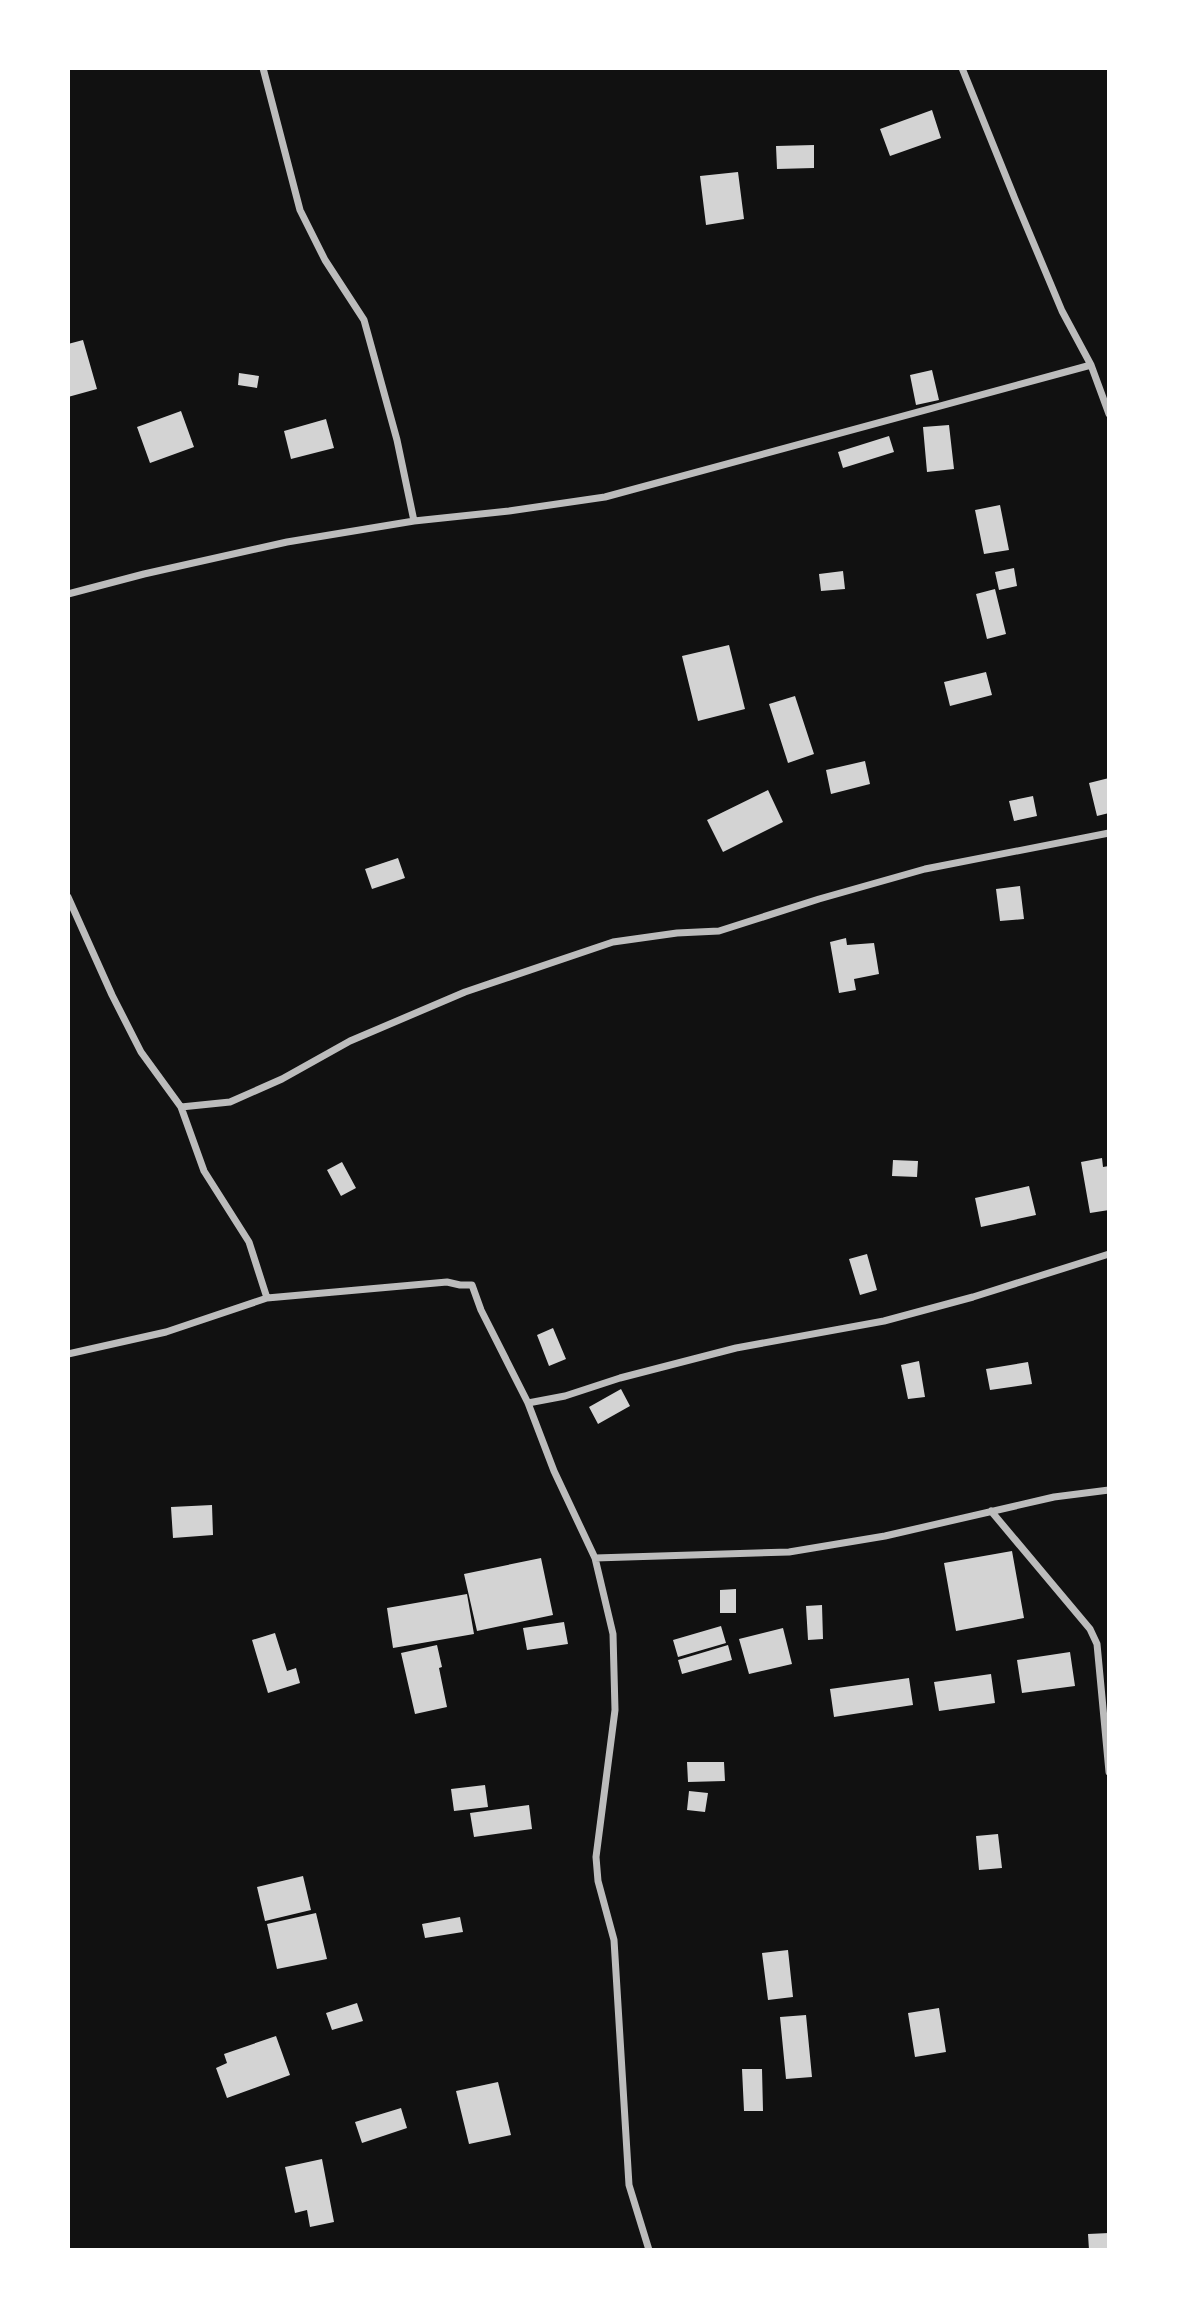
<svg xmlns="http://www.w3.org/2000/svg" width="1177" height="2318" viewBox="0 0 1177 2318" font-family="'Fira Sans Condensed',sans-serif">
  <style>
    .building { fill: #d3d3d3 }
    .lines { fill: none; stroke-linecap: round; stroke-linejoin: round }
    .minor { stroke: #bcbcbc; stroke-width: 7 }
  </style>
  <rect width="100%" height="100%" fill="#111"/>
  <path class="building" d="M932,110L941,138L890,156L880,129Z
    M814,145V168L777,169L776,146Z
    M738,172L744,219L706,225L700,176Z
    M83,340L97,389L68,397V344Z
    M932,370L939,400L916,405L910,375Z
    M239,373L259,376L257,388L238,385Z
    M181,411L194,447L150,463L137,427Z
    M326,419L334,448L291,459L284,431Z
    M949,425L954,469L927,472L923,427Z
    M889,436L894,452L843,468L838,452Z
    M1000,505L1009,550L984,554L975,510Z
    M1014,568L1017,586L999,590L995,572Z
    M843,571L845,589L821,591L819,574Z
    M995,589L1006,634L987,639L976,594Z
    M729,645L745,709L698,721L682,656Z
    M986,672L992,695L950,706L944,682Z
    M795,696L814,754L788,763L769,704Z
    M865,761L870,784L831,794L826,770Z
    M1109,778V813L1097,816L1089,783Z
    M768,790L783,822L723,852L707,820Z
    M1033,796L1037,816L1014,821L1009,801Z
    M398,858L405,878L372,889L365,869Z
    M1020,886L1024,919L1000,921L996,889Z
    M846,938L847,945L874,943L879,974L854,979L856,990L839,993L830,942Z
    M1102,1158L1103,1167L1109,1166V1210L1090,1213L1081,1162Z
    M893,1160L918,1161L917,1177L892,1176Z
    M342,1162L356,1188L341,1196L327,1170Z
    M1029,1186L1036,1215L981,1227L975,1198Z
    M867,1254L877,1290L860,1295L849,1259Z
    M553,1328L566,1359L549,1366L537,1335Z
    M919,1361L925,1397L908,1399L901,1365Z
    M1028,1362L1032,1384L990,1390L986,1369Z
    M621,1389L630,1406L598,1424L589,1407Z
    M212,1505L213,1535L173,1538L171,1507Z
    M1012,1551L1024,1618L956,1631L944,1563Z
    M541,1558L553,1615L477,1631L464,1574Z
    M736,1589V1613H720V1590Z
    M467,1594L474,1634L393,1648L387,1608Z
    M822,1605L823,1639L808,1640L806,1606Z
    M564,1622L568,1644L527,1650L523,1628Z
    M721,1626L726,1643L678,1657L673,1640Z
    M783,1628L792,1664L749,1674L739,1639Z
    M275,1633L287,1671L296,1668L300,1683L268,1693L252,1640Z
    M437,1645L442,1667L439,1668L447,1707L415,1714L401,1653Z
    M728,1645L732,1660L682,1674L678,1660Z
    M1070,1652L1075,1686L1022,1693L1017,1660Z
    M991,1674L995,1703L939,1711L934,1682Z
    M909,1678L913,1705L834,1717L830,1689Z
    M687,1762H724L725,1781L688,1782Z
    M485,1785L488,1807L454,1811L451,1789Z
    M689,1791L708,1793L705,1812L687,1810Z
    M529,1805L532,1829L474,1837L470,1813Z
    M998,1834L1002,1868L979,1870L976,1836Z
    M303,1876L311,1910L265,1921L257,1887Z
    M316,1913L327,1959L277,1969L267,1924Z
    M460,1917L463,1932L425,1938L422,1924Z
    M788,1950L793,1997L768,2000L762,1953Z
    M357,2003L363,2021L332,2030L326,2013Z
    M939,2008L946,2052L915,2057L908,2013Z
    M806,2015L812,2077L786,2079L780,2017Z
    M276,2036L290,2075L227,2098L216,2068L227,2063L224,2054Z
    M742,2069H762L763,2111H744Z
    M498,2082L511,2135L469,2144L456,2091Z
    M401,2108L407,2128L362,2143L355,2122Z
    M322,2159L334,2222L310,2227L307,2210L295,2213L285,2167Z
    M1109,2233V2250H1089L1088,2234Z"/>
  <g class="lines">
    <path class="minor" d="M263,68L300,210L325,260L364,320L397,440L414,521
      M962,68L1015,199L1062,311L1091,365L1109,414
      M68,594L144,574L287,542L414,521L509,511L605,497L1091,365
      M68,897L112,995L141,1052L181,1107L204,1171L249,1242L267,1298
      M181,1107L230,1102L282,1079L350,1041L465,992L613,942L677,933L719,931L819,899L925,869L1109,833
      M68,1354L166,1332L267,1298L447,1282L460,1285H472L481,1310L528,1403L554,1471L595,1558L613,1634L615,1710L596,1857L598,1881L614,1940L629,2185L649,2250
      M528,1403L565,1396L620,1378L736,1348L884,1321L973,1297L1109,1254
      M991,1511L1090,1629L1097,1644L1109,1772
      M595,1558L789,1552L885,1536L1054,1497L1109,1490"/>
  </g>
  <rect width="1177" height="2318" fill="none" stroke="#ffffff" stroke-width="140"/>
</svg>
